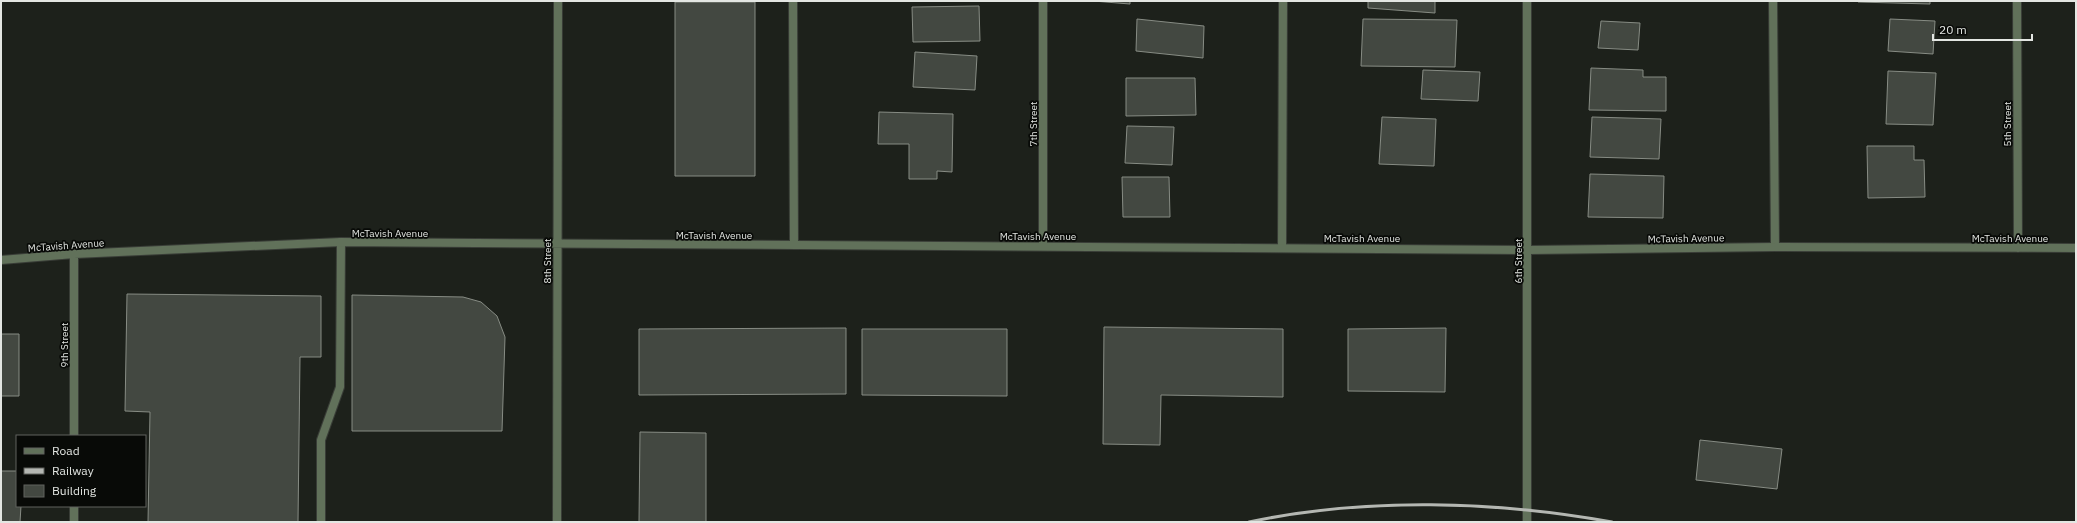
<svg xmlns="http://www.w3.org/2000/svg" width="2077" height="523" viewBox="0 0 2077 523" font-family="'IBM Plex Sans',sans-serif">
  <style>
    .building { fill: #434841; stroke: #878c84 }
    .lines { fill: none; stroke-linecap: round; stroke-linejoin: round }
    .lane-casing { stroke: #393d37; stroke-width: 10 }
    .street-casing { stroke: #393d37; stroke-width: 10 }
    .lane { stroke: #61715a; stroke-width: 8 }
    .street { stroke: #61715a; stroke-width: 8 }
    .rail { stroke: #b4b7b2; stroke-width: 3 }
    .labels { text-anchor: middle; stroke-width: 3.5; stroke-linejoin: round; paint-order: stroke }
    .street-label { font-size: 10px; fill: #e3e6e2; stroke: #080a07 }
  </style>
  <rect width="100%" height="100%" fill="#1d211b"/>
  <path class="building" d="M1093,1H1130V4Z
    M1368,1H1435V13L1368,8Z
    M1858,1H1930V4L1858,2Z
    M675,2H755V176H675Z
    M979,6L980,41L913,42L912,7Z
    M1137,19L1204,26L1203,58L1136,51Z
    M1363,19L1457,20L1455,67L1361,66Z
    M1890,19L1935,21L1933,54L1888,51Z
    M1601,21L1640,23L1638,50L1598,48Z
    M915,52L977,56L975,90L913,87Z
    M1591,68L1643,70V77H1666V111L1589,110Z
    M1423,70L1480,72L1478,101L1421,99Z
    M1888,71L1936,73L1933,125L1886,124Z
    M1126,78H1195L1196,115L1126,116Z
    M879,112L953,114L952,172L937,171V179H909V144H878Z
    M1382,117L1436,119L1434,166L1379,164Z
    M1592,117L1661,119L1659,159L1590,157Z
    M1127,126L1174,127L1172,165L1125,163Z
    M1867,146H1914V160H1924L1925,197L1868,198Z
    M1590,174L1664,176L1663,218L1588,217Z
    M1122,177H1169L1170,217H1123Z
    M127,294L321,296V357H300L298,522H148L150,412L125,411Z
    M352,295L463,297L481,302L497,316L505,337L502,431H352Z
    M1104,327L1283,329V397L1161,395L1160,445L1103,444Z
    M846,328V394L639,395V329Z
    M1446,328L1445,392L1348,391V329Z
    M862,329H1007V396L862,395Z
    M1,334H19V396H1Z
    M640,432L706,433V522H639Z
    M1700,440L1782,449L1777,489L1696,480Z
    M1,471H17V506H21L20,522H1Z"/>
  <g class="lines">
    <defs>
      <path id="lane" d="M793,1L794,245
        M1773,1L1775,247
        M1282,248L1283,1
        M321,522V440L340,387L341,242"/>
      <path id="street" d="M1043,1V246
        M1527,1V522
        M2017,1L2018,248
        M74,254V436
        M1,260L74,254L341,242L1528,250L1775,247L2076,248
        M74,506V522
        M557,522L558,1"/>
    </defs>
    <use href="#lane" class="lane-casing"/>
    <use href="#street" class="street-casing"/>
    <use href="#lane" class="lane"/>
    <use href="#street" class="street"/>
    <path class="rail" d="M1249,522C1367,497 1495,501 1612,522"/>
  </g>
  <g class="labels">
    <g class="street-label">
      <text transform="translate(1033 124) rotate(-90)" y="4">7th Street</text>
      <text transform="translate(2007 124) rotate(-90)" y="4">5th Street</text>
      <text x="390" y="237">McTavish Avenue</text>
      <text x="714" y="239">McTavish Avenue</text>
      <text x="1038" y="240">McTavish Avenue</text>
      <text x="1362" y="242">McTavish Avenue</text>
      <text transform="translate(1686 238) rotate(-1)" y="4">McTavish Avenue</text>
      <text x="2010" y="242">McTavish Avenue</text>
      <text transform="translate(66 245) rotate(-4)" y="4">McTavish Avenue</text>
      <text transform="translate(547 261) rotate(-90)" y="4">8th Street</text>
      <text transform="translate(1518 261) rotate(-90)" y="4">6th Street</text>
      <text transform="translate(64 345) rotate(-90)" y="4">9th Street</text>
    </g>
  </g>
  <rect width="2077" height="523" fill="none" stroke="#e3e6e2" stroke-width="4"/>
  <rect x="16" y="435" width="130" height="72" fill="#080a07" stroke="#60625f"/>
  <rect x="24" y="448" width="20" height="6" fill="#61715a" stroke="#60625f"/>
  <text x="52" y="455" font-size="12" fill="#e3e6e2">Road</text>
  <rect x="24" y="468" width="20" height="6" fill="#b4b7b2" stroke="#60625f"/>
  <text x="52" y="475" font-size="12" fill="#e3e6e2">Railway</text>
  <rect x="24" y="485" width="20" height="12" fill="#434841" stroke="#60625f"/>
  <text x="52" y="495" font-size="12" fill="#e3e6e2">Building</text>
  <path d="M1933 34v6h99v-6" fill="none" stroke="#e3e6e2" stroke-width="2"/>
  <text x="1939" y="34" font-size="12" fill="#e3e6e2" stroke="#080a07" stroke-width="3" paint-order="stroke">20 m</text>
</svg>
